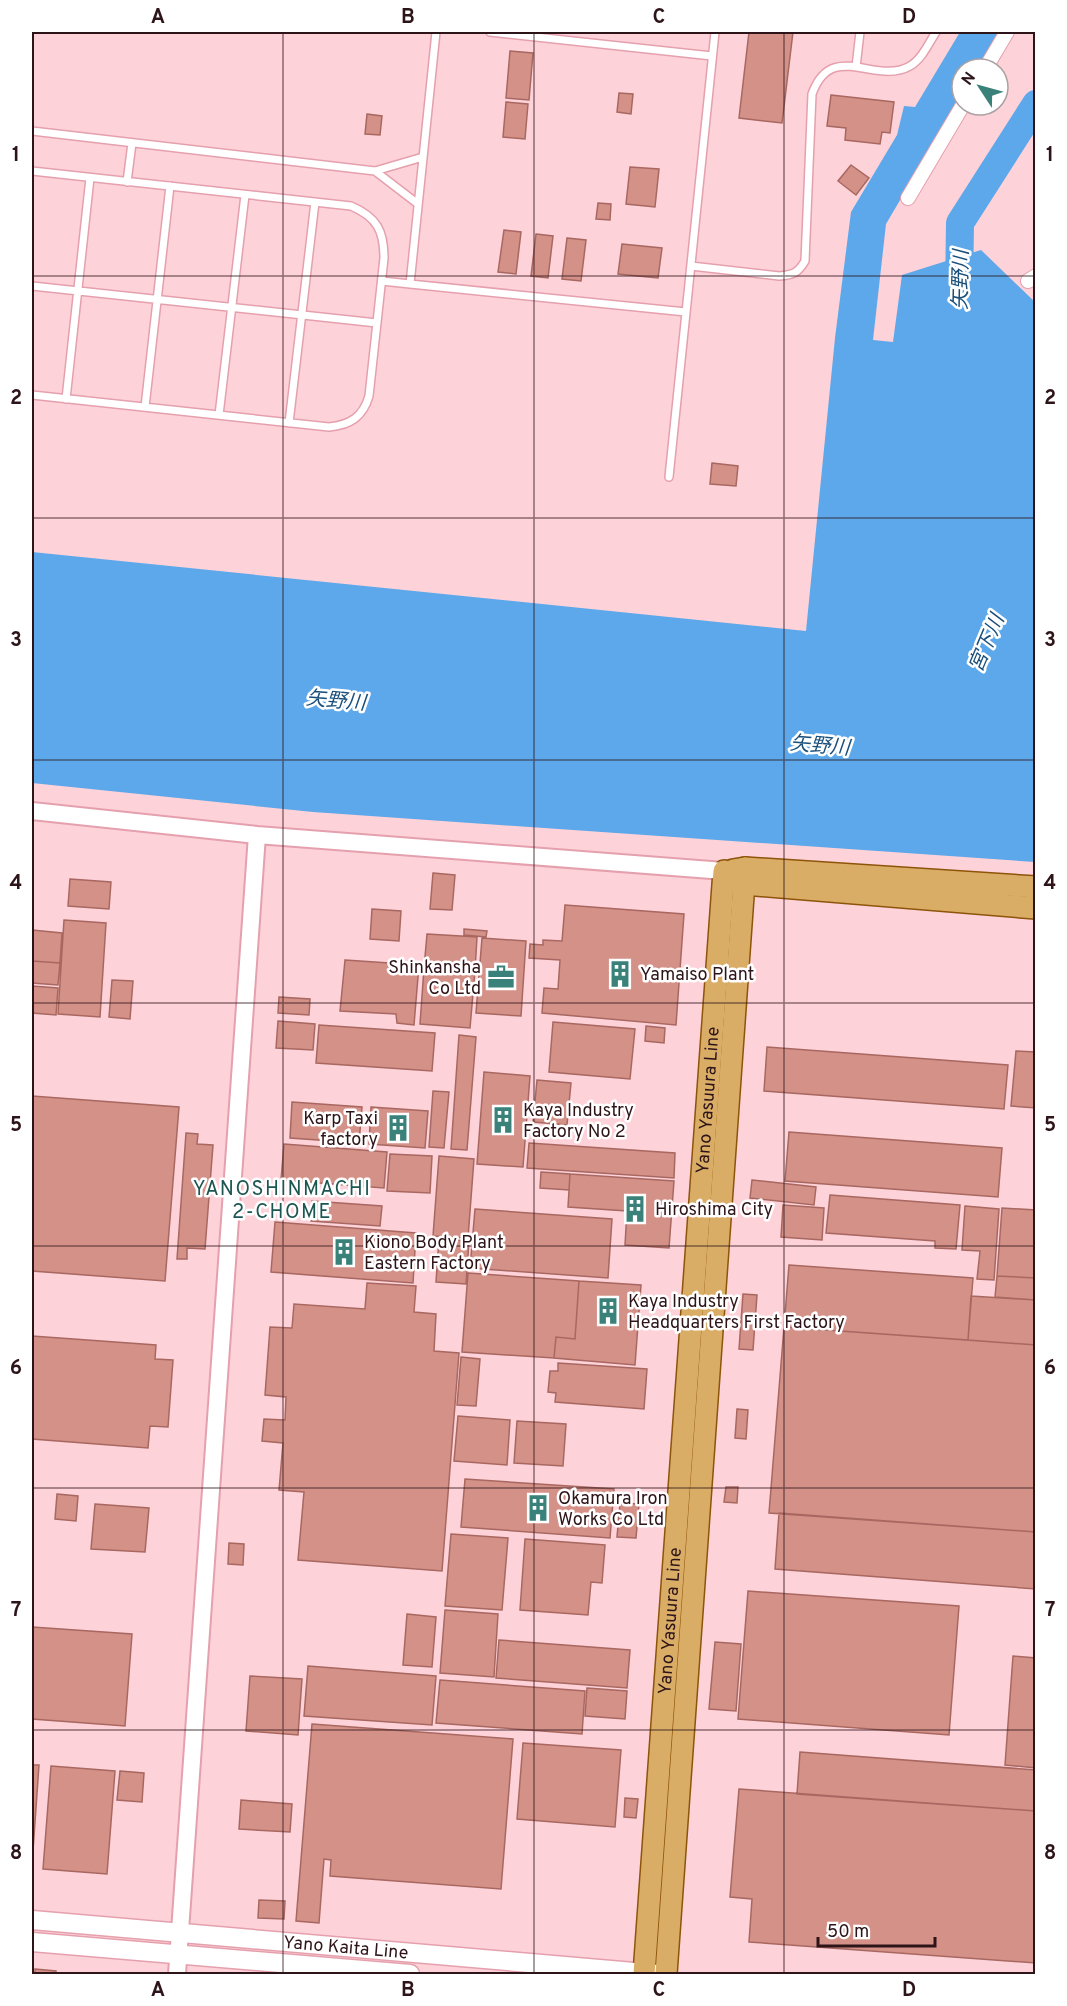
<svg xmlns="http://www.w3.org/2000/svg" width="1067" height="2006" viewBox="0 0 1067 2006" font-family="Overpass,'Noto Sans JP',sans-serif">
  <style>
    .water { fill: #5da8ea }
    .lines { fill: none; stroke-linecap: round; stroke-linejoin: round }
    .river { stroke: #5da8ea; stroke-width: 28 }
    .building { fill: #d49188; stroke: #a86861; stroke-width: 1.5 }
    .service-casing { stroke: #e5a0ad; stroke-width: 10 }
    .minor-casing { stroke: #e5a0ad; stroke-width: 16 }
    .tertiary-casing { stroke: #e5a0ad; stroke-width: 20 }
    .secondary-casing { stroke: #e5a0ad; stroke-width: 21 }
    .primary-casing { stroke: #8e5409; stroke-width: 24 }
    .service { stroke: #fff; stroke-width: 7 }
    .minor { stroke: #fff; stroke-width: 14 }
    .tertiary { stroke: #fff; stroke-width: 16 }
    .secondary { stroke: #fff; stroke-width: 18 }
    .primary { stroke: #daad66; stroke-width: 21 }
    .grid { fill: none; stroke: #2d1419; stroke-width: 1.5; stroke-opacity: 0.55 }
    .labels { text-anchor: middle; stroke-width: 5; stroke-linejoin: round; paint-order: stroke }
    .poi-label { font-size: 18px; fill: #2d1419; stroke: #fff; text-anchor: start }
    .street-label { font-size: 18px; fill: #2d1419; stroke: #fff }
    .water-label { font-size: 20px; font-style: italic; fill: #1a4f7b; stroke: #fff }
    .neighbourhood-label { font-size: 20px; letter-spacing: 1.5px; fill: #1c5651; stroke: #fff }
    .neatline { fill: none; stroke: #2d1419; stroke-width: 2 }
    .grid-label { font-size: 20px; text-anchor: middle; font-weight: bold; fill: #2d1419 }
  </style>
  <rect width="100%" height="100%" fill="#fed2d9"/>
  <path class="water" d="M960,32H1000L978,69H962V95L886,224L873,340L893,342L902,275L981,250L1035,302V862L313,812L32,783V552L806,631L835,338L851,212L897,135L904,106L915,107Z"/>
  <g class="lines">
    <path class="river" d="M959,296L960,223L1036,104"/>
  </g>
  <path class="building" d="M749,32H793L782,123L739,118Z
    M510,51L533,53L529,100L506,98Z
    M619,93L633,94L631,114L617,112Z
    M831,95L894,102L890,133L882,132L880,144L845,140L846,128L827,126Z
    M506,102L528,104L525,139L503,137Z
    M367,114L382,116L380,135L365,134Z
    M851,165L869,178L856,195L838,181Z
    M630,167L659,169L655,207L626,204Z
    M598,203L611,204L610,220L596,219Z
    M504,230L521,232L516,274L498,272Z
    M536,234L553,236L548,278L531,276Z
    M567,238L586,240L581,281L562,279Z
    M622,244L662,248L658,278L618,274Z
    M712,463L738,466L736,486L710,484Z
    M433,873L455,875L452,910L430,909Z
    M70,879L111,882L109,909L68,906Z
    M565,905L684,914L676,1025L542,1013L544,988L558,989L560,960L529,958L530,944L543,945V940L562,941Z
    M372,909L401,911L399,941L370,939Z
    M64,920L106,923L100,1017L58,1014Z
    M464,929L487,931L486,937L464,935Z
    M32,930L62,933L60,963L32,961Z
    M427,934L477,937L475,971L424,968Z
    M482,938L526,941L521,1016L476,1013Z
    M345,960L419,965L414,1025L397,1023L396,1014L340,1011Z
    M32,961L60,963L58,985L32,983Z
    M424,968L475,971L470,1028L420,1024Z
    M112,980L133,981L130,1019L109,1017Z
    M32,986L58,988L56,1015L32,1013Z
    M279,997L310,999L309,1015L278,1013Z
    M278,1021L315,1024L313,1050L276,1048Z
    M553,1022L635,1029L630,1079L549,1072Z
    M319,1025L435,1033L432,1071L316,1063Z
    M646,1026L665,1028L664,1043L645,1041Z
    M459,1035L476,1037L467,1150L451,1149Z
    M767,1047L1008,1065L1004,1109L764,1091Z
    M1016,1051L1036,1052V1108L1011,1106Z
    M484,1072L530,1076L523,1167L477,1164Z
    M537,1080L571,1083L567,1125L533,1122Z
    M433,1091L449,1092L444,1148L429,1147Z
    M32,1096L179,1107L165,1281L32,1271Z
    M292,1102L362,1107L359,1143L290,1138Z
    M371,1107L428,1111L425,1148L369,1144Z
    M789,1132L1002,1148L998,1197L785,1181Z
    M186,1133L198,1134L197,1144L213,1145L205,1249L187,1248V1259H177Z
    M529,1143L675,1153L674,1178L527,1168Z
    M284,1144L387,1152L384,1188L281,1180Z
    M390,1154L432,1156L430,1193L387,1191Z
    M439,1156L474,1159L468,1238L433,1236Z
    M541,1172L570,1174L569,1190L540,1188Z
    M570,1174L674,1181L669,1248L625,1245L627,1211L568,1207Z
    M752,1180L816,1187L814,1205L750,1198Z
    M830,1195L960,1205L956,1249L935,1248V1241L826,1233Z
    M312,1201L382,1206L380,1226L311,1221Z
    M783,1205L824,1208L822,1240L781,1237Z
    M965,1206L999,1209L994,1280L977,1279L980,1251L962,1250Z
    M1002,1208L1036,1210V1278L997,1276Z
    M475,1209L612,1219L608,1278L470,1268Z
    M275,1222L416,1233L413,1283L271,1272Z
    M439,1239L469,1241L466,1284L436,1282Z
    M789,1265L973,1278L968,1340L784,1327Z
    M468,1273L579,1281L575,1339L556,1337L554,1358L462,1352Z
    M997,1276L1036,1278V1300L995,1297Z
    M579,1281L641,1285L635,1365L554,1358L556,1337L575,1339Z
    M367,1283L416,1286L414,1312L436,1314L434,1351L459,1353L442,1571L298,1560L304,1492L279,1490L283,1443L262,1441L264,1419L285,1420L286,1397L265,1395L270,1327L292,1328L294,1304L365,1309Z
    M743,1294L757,1295L753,1350L739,1349Z
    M971,1296L1036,1300V1345L968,1340Z
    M784,1327L1036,1345V1532L769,1513Z
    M32,1336L156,1345L155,1359L173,1360L168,1427L150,1426L148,1448L32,1439Z
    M461,1357L480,1359L476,1406L457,1405Z
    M558,1363L647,1369L644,1409L555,1402L556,1393L548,1392L550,1371H558Z
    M737,1409L748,1410L746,1439L735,1438Z
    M458,1416L510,1420L507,1465L454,1461Z
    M517,1421L566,1424L563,1466L514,1463Z
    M465,1479L614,1489L610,1538L461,1527Z
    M726,1487H738L737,1503L724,1502Z
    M57,1494L78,1496L76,1521L55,1519Z
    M620,1503L639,1504L636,1538L617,1537Z
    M95,1504L149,1508L145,1552L91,1549Z
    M779,1513L1036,1532V1589L775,1569Z
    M451,1534L508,1538L502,1610L445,1606Z
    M525,1539L605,1545L602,1583L591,1582L588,1615L520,1610Z
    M229,1543L244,1544L243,1565L228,1564Z
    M748,1591L959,1606L949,1735L738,1719Z
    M445,1610L498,1614L494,1677L440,1673Z
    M407,1614L436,1617L432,1667L403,1665Z
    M32,1627L132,1634L125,1726L32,1719Z
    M499,1640L630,1650L627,1688L496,1678Z
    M715,1642L741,1644L736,1711L709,1709Z
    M1013,1656L1036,1658V1768L1005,1765Z
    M308,1666L436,1676L432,1725L304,1716Z
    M250,1676L302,1679L298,1735L246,1731Z
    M440,1680L585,1691L582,1734L436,1723Z
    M587,1688L627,1691L625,1719L585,1716Z
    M312,1724L513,1739L501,1889L330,1876L331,1860L324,1859L319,1923L296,1921Z
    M523,1743L621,1750L615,1827L517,1819Z
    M800,1752L1036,1770V1811L797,1794Z
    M32,1765H39L32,1865Z
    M51,1766L115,1771L107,1874L43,1869Z
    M120,1771L144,1773L142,1802L117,1800Z
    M739,1789L1036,1811V1963L749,1942L752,1899L730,1897Z
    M625,1798L638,1799L636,1818L624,1817Z
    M241,1800L292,1804L290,1832L239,1829Z
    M259,1900L285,1901L284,1919L258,1918Z
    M35,1969L56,1971V1974H35Z"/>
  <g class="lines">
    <defs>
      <path id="service" d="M436,32L410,284L686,312
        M490,32L712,56
        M856,67L860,32
        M32,131L375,171L423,157
        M32,171L351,206C377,217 384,231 384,258L369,396C363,417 350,425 329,427L32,395
        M375,171L418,204
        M127,182L132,143
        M691,266L779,276C793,275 798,273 805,261L812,94C832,39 875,86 910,66C922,59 929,43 936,32
        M382,281L410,284
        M32,286L377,323
        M66,399L90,178
        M145,407L170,186
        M219,415L245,195
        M289,423L315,202
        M669,477L715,32"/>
      <path id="minor" d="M985,69L1007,32
        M908,198L963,105
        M1028,281L1036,276"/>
      <path id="tertiary" d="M32,811L257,835L724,871
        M177,1974L257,835"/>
      <g id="secondary">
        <path id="s1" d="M32,1920L657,1974"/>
        <path d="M32,1942L410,1974"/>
      </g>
      <g id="primary">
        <path d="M733,870L745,868L1036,887"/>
        <path d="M732,876L744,884L1036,908"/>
        <path id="s2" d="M644,1974L724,871"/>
        <path d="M666,1974L745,868"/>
      </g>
    </defs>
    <use href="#service" class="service-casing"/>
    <use href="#minor" class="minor-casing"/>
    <use href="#tertiary" class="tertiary-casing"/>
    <use href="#secondary" class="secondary-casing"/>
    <use href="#primary" class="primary-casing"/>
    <use href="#service" class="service"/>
    <use href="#minor" class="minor"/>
    <use href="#tertiary" class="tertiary"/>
    <use href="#secondary" class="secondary"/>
    <use href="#primary" class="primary"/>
  </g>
  <path class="grid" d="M283,32V1974M534,32V1974M784,32V1974M32,276H1036M32,518H1036M32,760H1036M32,1003H1036M32,1246H1036M32,1488H1036M32,1730H1036"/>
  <defs>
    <symbol id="building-bare" viewBox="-9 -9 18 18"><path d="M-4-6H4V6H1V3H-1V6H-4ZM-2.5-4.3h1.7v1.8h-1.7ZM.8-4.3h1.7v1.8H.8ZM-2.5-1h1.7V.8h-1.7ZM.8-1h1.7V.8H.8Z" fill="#3a817a" stroke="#fff" stroke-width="2.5" paint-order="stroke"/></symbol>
    <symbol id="office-bare" viewBox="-9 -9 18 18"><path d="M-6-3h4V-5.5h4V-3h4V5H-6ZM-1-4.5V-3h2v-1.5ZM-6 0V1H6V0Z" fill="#3a817a" stroke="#fff" stroke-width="2.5" paint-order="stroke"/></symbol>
  </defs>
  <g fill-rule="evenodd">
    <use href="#building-bare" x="601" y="955" width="38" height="38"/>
    <use href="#office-bare" x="482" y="958" width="38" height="38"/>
    <use href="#building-bare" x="484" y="1101" width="38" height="38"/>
    <use href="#building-bare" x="379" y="1109" width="38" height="38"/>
    <use href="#building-bare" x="616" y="1190" width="38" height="38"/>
    <use href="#building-bare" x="325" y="1233" width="38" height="38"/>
    <use href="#building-bare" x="589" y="1292" width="38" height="38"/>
    <use href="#building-bare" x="519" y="1489" width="38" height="38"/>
  </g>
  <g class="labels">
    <g class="poi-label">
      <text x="481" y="973" text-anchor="end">Shinkansha<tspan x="481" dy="21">Co Ltd</tspan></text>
      <text x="640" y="980">Yamaiso Plant</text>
      <text x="523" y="1116">Kaya Industry<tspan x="523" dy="21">Factory No 2</tspan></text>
      <text x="378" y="1124" text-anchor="end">Karp Taxi<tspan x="378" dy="21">factory</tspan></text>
      <text x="655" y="1215">Hiroshima City</text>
      <text x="364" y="1248">Kiono Body Plant<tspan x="364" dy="21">Eastern Factory</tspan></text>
      <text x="628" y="1307">Kaya Industry<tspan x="628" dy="21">Headquarters First Factory</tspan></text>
      <text x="558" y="1504">Okamura Iron<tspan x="558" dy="21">Works Co Ltd</tspan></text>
    </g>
    <g class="street-label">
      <text dy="6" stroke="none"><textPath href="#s2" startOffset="876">Yano Yasuura Line</textPath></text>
      <text dy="6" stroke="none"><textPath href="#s2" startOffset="354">Yano Yasuura Line</textPath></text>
      <text dy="6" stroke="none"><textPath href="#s1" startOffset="315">Yano Kaita Line</textPath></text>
    </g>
    <g class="water-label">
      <text transform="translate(960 280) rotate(-89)" y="7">矢野川</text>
      <text transform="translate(986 643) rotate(-67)" y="7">宮下川</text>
      <text transform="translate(336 700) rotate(5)" y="7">矢野川</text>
      <text transform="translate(820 745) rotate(5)" y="7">矢野川</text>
    </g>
    <g class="neighbourhood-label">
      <text x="282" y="1195">YANOSHINMACHI<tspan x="282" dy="23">2-CHOME</tspan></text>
    </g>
  </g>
  <rect width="1067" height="2006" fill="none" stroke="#ffffff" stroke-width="66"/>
  <g transform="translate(980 87) rotate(306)"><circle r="28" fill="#ffffff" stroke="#aba1a3" stroke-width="1.5"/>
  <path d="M0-4.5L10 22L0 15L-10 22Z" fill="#3a817a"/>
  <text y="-9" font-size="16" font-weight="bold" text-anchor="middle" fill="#2d1419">N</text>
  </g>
  <path d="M818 1937v9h117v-9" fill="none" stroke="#2d1419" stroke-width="3"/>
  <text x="827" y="1937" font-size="18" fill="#2d1419" stroke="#ffffff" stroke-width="4.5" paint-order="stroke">50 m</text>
  <rect x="33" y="33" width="1001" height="1940" class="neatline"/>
  <g class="grid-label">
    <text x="158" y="23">A</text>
    <text x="408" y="23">B</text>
    <text x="659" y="23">C</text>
    <text x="909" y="23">D</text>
    <text x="16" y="161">1</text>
    <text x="1050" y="161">1</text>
    <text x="16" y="404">2</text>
    <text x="1050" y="404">2</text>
    <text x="16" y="646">3</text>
    <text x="1050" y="646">3</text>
    <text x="16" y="889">4</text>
    <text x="1050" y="889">4</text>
    <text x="16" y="1131">5</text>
    <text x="1050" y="1131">5</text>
    <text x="16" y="1374">6</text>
    <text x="1050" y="1374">6</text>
    <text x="16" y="1616">7</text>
    <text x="1050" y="1616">7</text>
    <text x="16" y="1859">8</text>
    <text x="1050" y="1859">8</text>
    <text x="158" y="1996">A</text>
    <text x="408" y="1996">B</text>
    <text x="659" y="1996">C</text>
    <text x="909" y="1996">D</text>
  </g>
</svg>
